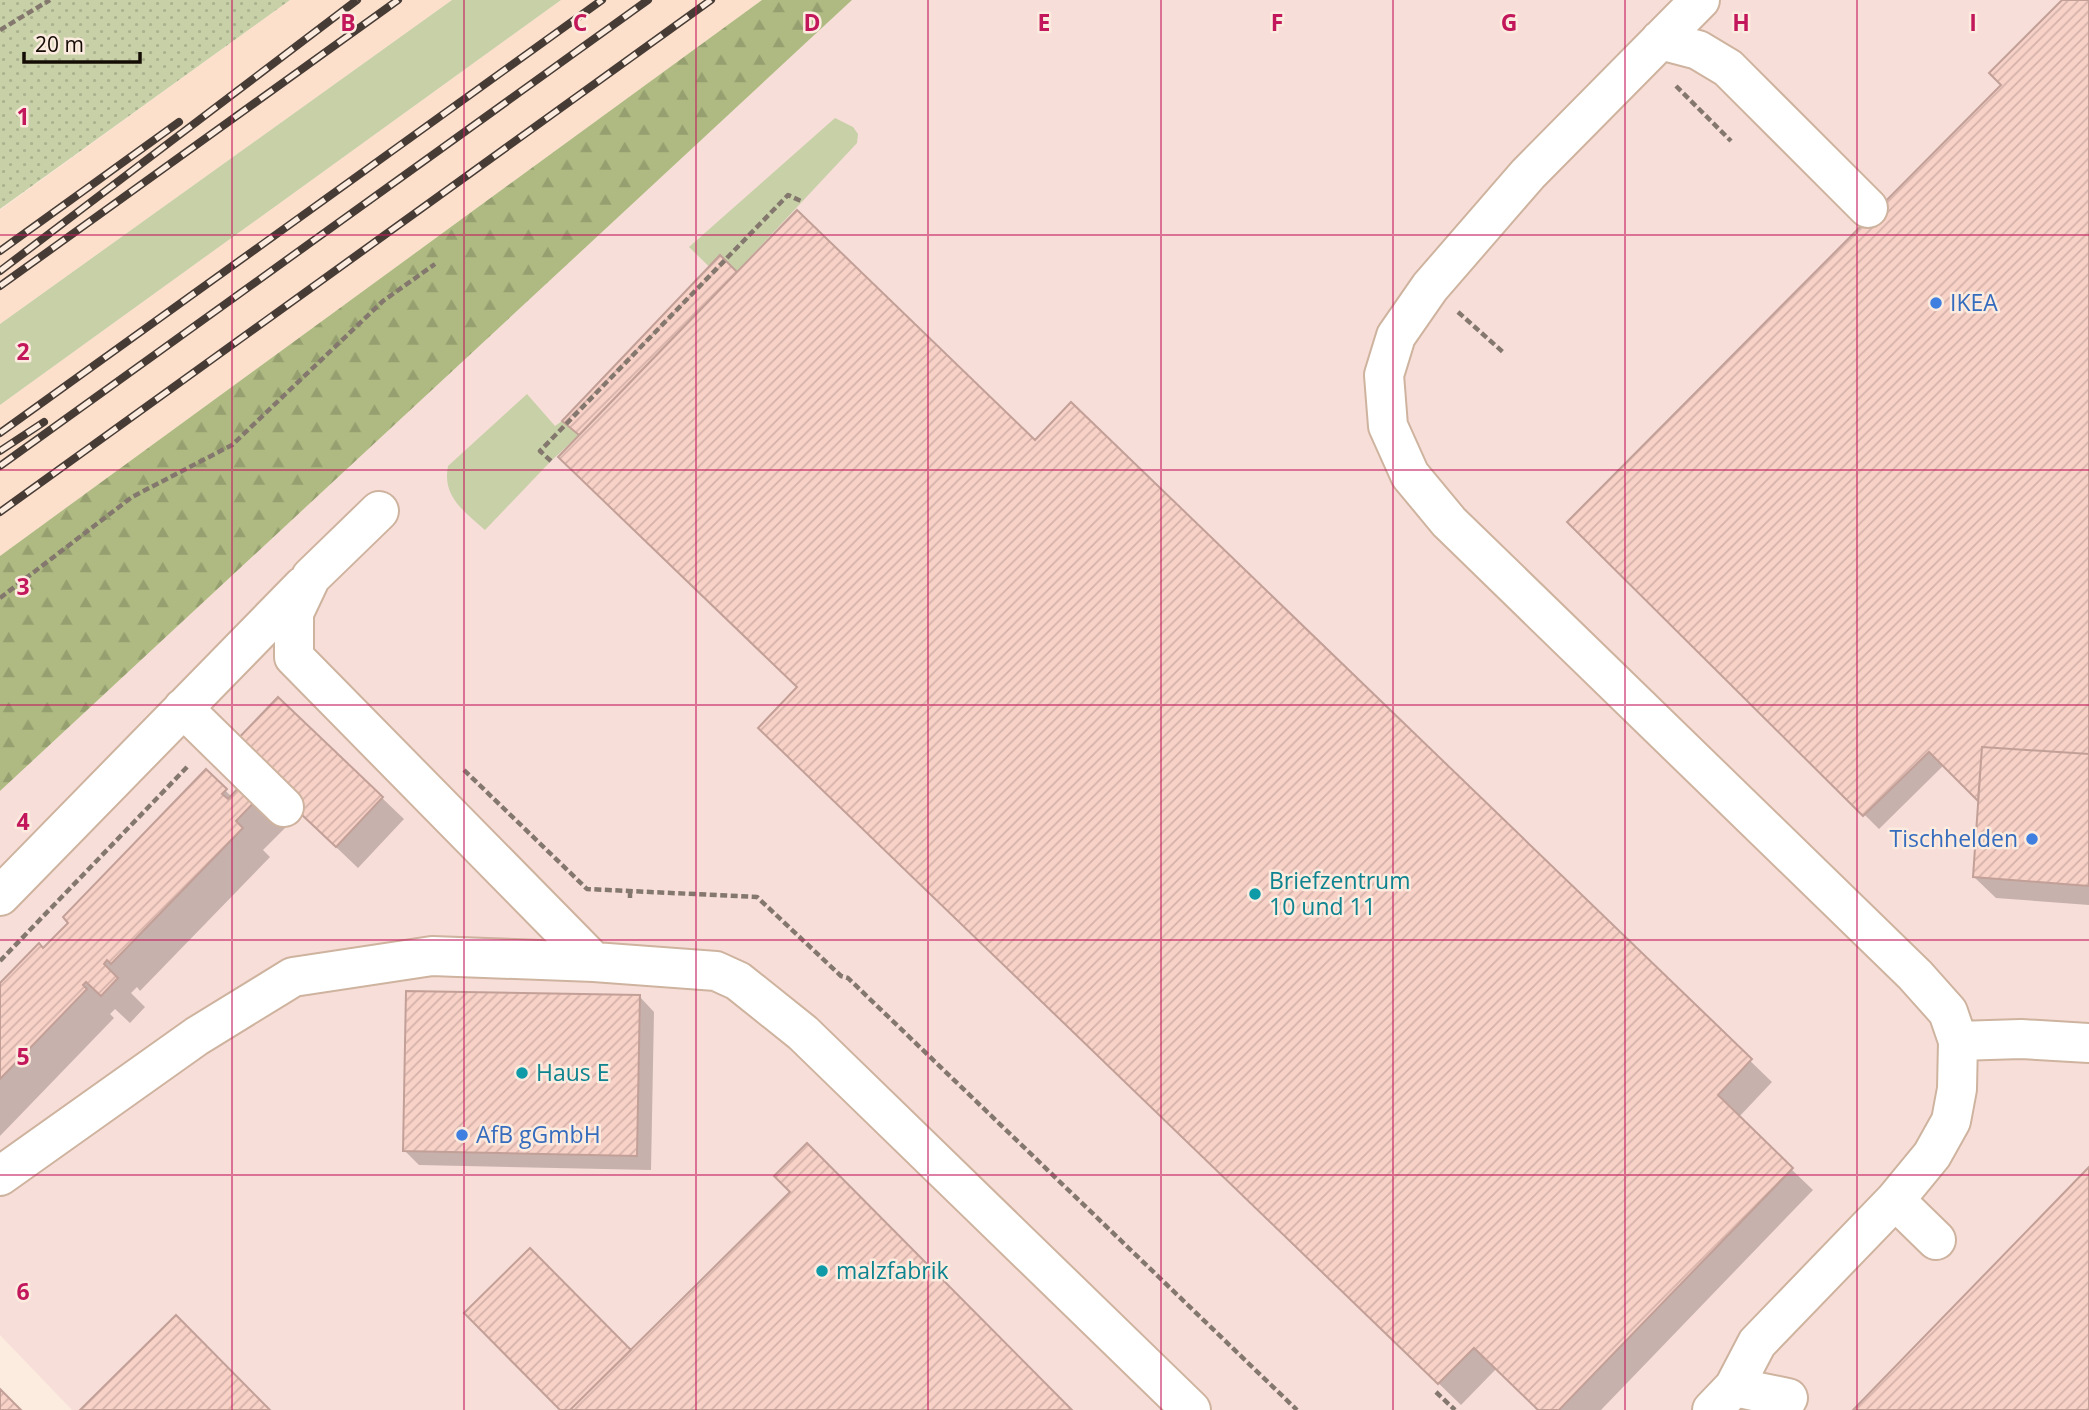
<svg xmlns="http://www.w3.org/2000/svg" width="2089" height="1410" viewBox="0 0 2089 1410" font-family="'Open Sans',sans-serif">
  <style>
    .commercial { fill: #f8ded9 }
    .built { fill: #fce0cc }
    .green { fill: #c7d0a7 }
    .forest { fill: url(#forest-firs) }
    .park { fill: url(#park-dots) }
    .shadow { fill: #0003 }
    .building { fill: url(#building-hatch); stroke: #c2a098; stroke-width: 2 }
    .lines { fill: none; stroke-linecap: round; stroke-linejoin: round }
    .minor-casing { stroke: #ceb39f; stroke-width: 42 }
    .path { stroke: #83776e; stroke-width: 4.5; stroke-dasharray: 7 3.5; stroke-linecap: butt }
    .minor { stroke: #fff; stroke-width: 38 }
    .rail-casing { stroke: #473c35; stroke-width: 8 }
    .rail { stroke: #fcebdf; stroke-width: 5; stroke-dasharray: 16; stroke-linecap: butt }
    .grid { fill: none; stroke: #c2185b; stroke-width: 2; stroke-opacity: 0.55 }
    .shop-dot { fill: #3f7fe0; stroke: #fcebdf; stroke-width: 2.5 }
    .culture-dot { fill: #0f9aa8; stroke: #fcebdf; stroke-width: 2.5 }
    .labels { text-anchor: middle; stroke-width: 5; stroke-linejoin: round; paint-order: stroke }
    .shop-label { font-size: 23px; fill: #366cbe; stroke: #fcebdf; text-anchor: start }
    .culture-label { font-size: 23px; fill: #0d838f; stroke: #fcebdf; text-anchor: start }
    .grid-label { font-size: 23px; text-anchor: middle; font-weight: bold; fill: #c2185b; stroke: #fcebdf; stroke-width: 5; stroke-linejoin: round; paint-order: stroke }
  </style>
  <defs>
    <pattern id="forest-firs" width="22" height="20" patternUnits="userSpaceOnUse" patternTransform="scale(1.75)"><rect width="22" height="20" fill="#aeba82"/><path d="M5 1l3.5 6h-7zM16 11l3.5 6h-7z" fill="#959f6f"/></pattern>
    <pattern id="park-dots" width="8" height="8" patternUnits="userSpaceOnUse" patternTransform="scale(1.75)"><rect width="8" height="8" fill="#c7d0a7"/><path d="M2 2h.1M6 6h.1" fill="none" stroke="#aab18e" stroke-width="1.8" stroke-linecap="round"/></pattern>
    <pattern id="building-hatch" width="6" height="6" patternUnits="userSpaceOnUse" patternTransform="scale(1.75)"><rect width="6" height="6" fill="#f8d1c7"/><path d="M-1 1l2-2M0 6l6-6M5 7l2-2" fill="none" stroke="#d4b2a9"/></pattern>
  </defs>
  <rect width="100%" height="100%" fill="#fcebdf"/>
  <path class="commercial" d="M852,0H2089V1410H72L0,1335V791Z"/>
  <path class="built" d="M290,0H452L0,324V210Z
    M561,0H762L0,556V405Z"/>
  <path class="green" d="M452,0H561L0,405V324Z
    M835,118L853,127L858,134L857,143L726,283L689,247Z
    M527,394L555,426L562,421L579,435L551,461L485,530C464,511 442,497 448,466Z"/>
  <path class="forest" d="M762,0H852L0,791V556Z"/>
  <path class="park" d="M0,0H290L0,209Z"/>
  <path class="shadow" d="M2064,0H2089V905L1996,898L1974,877L1980,801L1944,765L1879,829L1569,522L2003,85Z
    M720,257L737,274L1035,443L1072,405L1772,1082L1738,1118L1813,1190L1601,1410H1540L1497,1368L1461,1405L782,749L799,688L581,436L571,427Z
    M254,769L382,798L404,819L358,868Z
    M206,772L232,797L245,783L288,825L263,850L270,857L140,991L137,987L131,993L145,1007L130,1023L115,1009L110,1014L114,1018L0,1136V985L43,950Z
    M640,997L654,1012L651,1170L419,1165L405,1151Z"/>
  <path class="building" d="M2062,0H2089V754L1982,747L1978,801L1929,752L1863,816L1567,522L2001,85L1989,73Z
    M797,210L1035,440L1071,402L1752,1059L1718,1095L1793,1168L1559,1410H1538L1474,1348L1438,1384L758,728L797,687L558,457Z
    M720,255L737,272L726,283L579,435L562,421Z
    M278,697L383,797L336,847L230,747Z
    M1982,747L2089,754V886L1973,877Z
    M206,769L227,789L222,794L228,799L245,781L261,795L236,821L243,828L111,964L107,960L104,964L118,978L101,996L86,982L83,985L87,989L0,1079V983L39,943L43,948L68,923L63,917Z
    M406,991L640,995L637,1156L403,1151Z
    M807,1143L1072,1410H570L790,1192L774,1176Z
    M2089,1167V1410H1853Z
    M530,1248L631,1350L570,1410H560L464,1313Z
    M176,1315L270,1410H80Z
    M0,1389L21,1410H0Z"/>
  <g class="lines">
    <defs>
      <path id="minor" d="M1700,0L1528,174L1430,287L1396,336L1384,375L1388,426L1410,475L1449,522L1915,975L1948,1012L1958,1041L1957,1089L1951,1121L1932,1155L1895,1200L1757,1343L1734,1387L1712,1410
        M1660,40L1698,50L1728,68L1868,208
        M379,511L311,577L294,613V657L594,962L716,971L738,981L803,1033L1191,1410
        M183,708L284,807
        M0,896L303,586
        M1958,1041L2021,1039L2089,1043
        M0,1176L197,1036L293,977L432,956L594,962
        M1895,1200L1936,1240
        M1734,1387L1788,1398"/>
    </defs>
    <use href="#minor" class="minor-casing"/>
    <path class="path" d="M0,30L50,0
      M1676,86L1731,141
      M1458,312L1504,353
      M551,461L540,451L788,195L803,202
      M0,598L132,497L232,445L383,301L435,264
      M464,770L587,889L757,897L841,976L848,978L1297,1410
      M630,891V901
      M0,961L189,765
      M1436,1392L1455,1410"/>
    <use href="#minor" class="minor"/>
    <defs>
      <path id="rail" d="M0,251L179,122
        M0,271L357,0
        M0,286L398,0
        M0,433L602,0
        M0,451L44,422
        M0,466L648,0
        M0,512L711,0"/>
    </defs>
    <use href="#rail" class="rail-casing"/>
    <use href="#rail" class="rail"/>
  </g>
  <path class="grid" d="M232,0V1410M464,0V1410M696,0V1410M928,0V1410M1161,0V1410M1393,0V1410M1625,0V1410M1857,0V1410M0,235H2089M0,470H2089M0,705H2089M0,940H2089M0,1175H2089"/>
  <g class="shop-dot">
    <circle cx="1936" cy="303" r="7"/>
    <circle cx="2032" cy="839" r="7"/>
    <circle cx="462" cy="1135" r="7"/>
  </g>
  <g class="culture-dot">
    <circle cx="1255" cy="894" r="7"/>
    <circle cx="522" cy="1073" r="7"/>
    <circle cx="822" cy="1271" r="7"/>
  </g>
  <g class="labels">
    <g class="shop-label">
      <text x="1950" y="311">IKEA</text>
      <text x="2018" y="847" text-anchor="end">Tischhelden</text>
      <text x="476" y="1143">AfB gGmbH</text>
    </g>
    <g class="culture-label">
      <text x="1269" y="889">Briefzentrum<tspan x="1269" dy="26">10 und 11</tspan></text>
      <text x="536" y="1081">Haus E</text>
      <text x="836" y="1279">malzfabrik</text>
    </g>
  </g>
  <g class="grid-label">
    <text x="348" y="31">B</text>
    <text x="580" y="31">C</text>
    <text x="812" y="31">D</text>
    <text x="1044" y="31">E</text>
    <text x="1277" y="31">F</text>
    <text x="1509" y="31">G</text>
    <text x="1741" y="31">H</text>
    <text x="1973" y="31">I</text>
    <text x="23" y="125">1</text>
    <text x="23" y="360">2</text>
    <text x="23" y="595">3</text>
    <text x="23" y="830">4</text>
    <text x="23" y="1065">5</text>
    <text x="23" y="1300">6</text>
  </g>
  <path d="M24 52v10h116v-10" fill="none" stroke="#150c06" stroke-width="3.5"/>
  <text x="35" y="52" font-size="21" fill="#150c06" stroke="#fcebdf" stroke-width="5" paint-order="stroke">20 m</text>
</svg>
